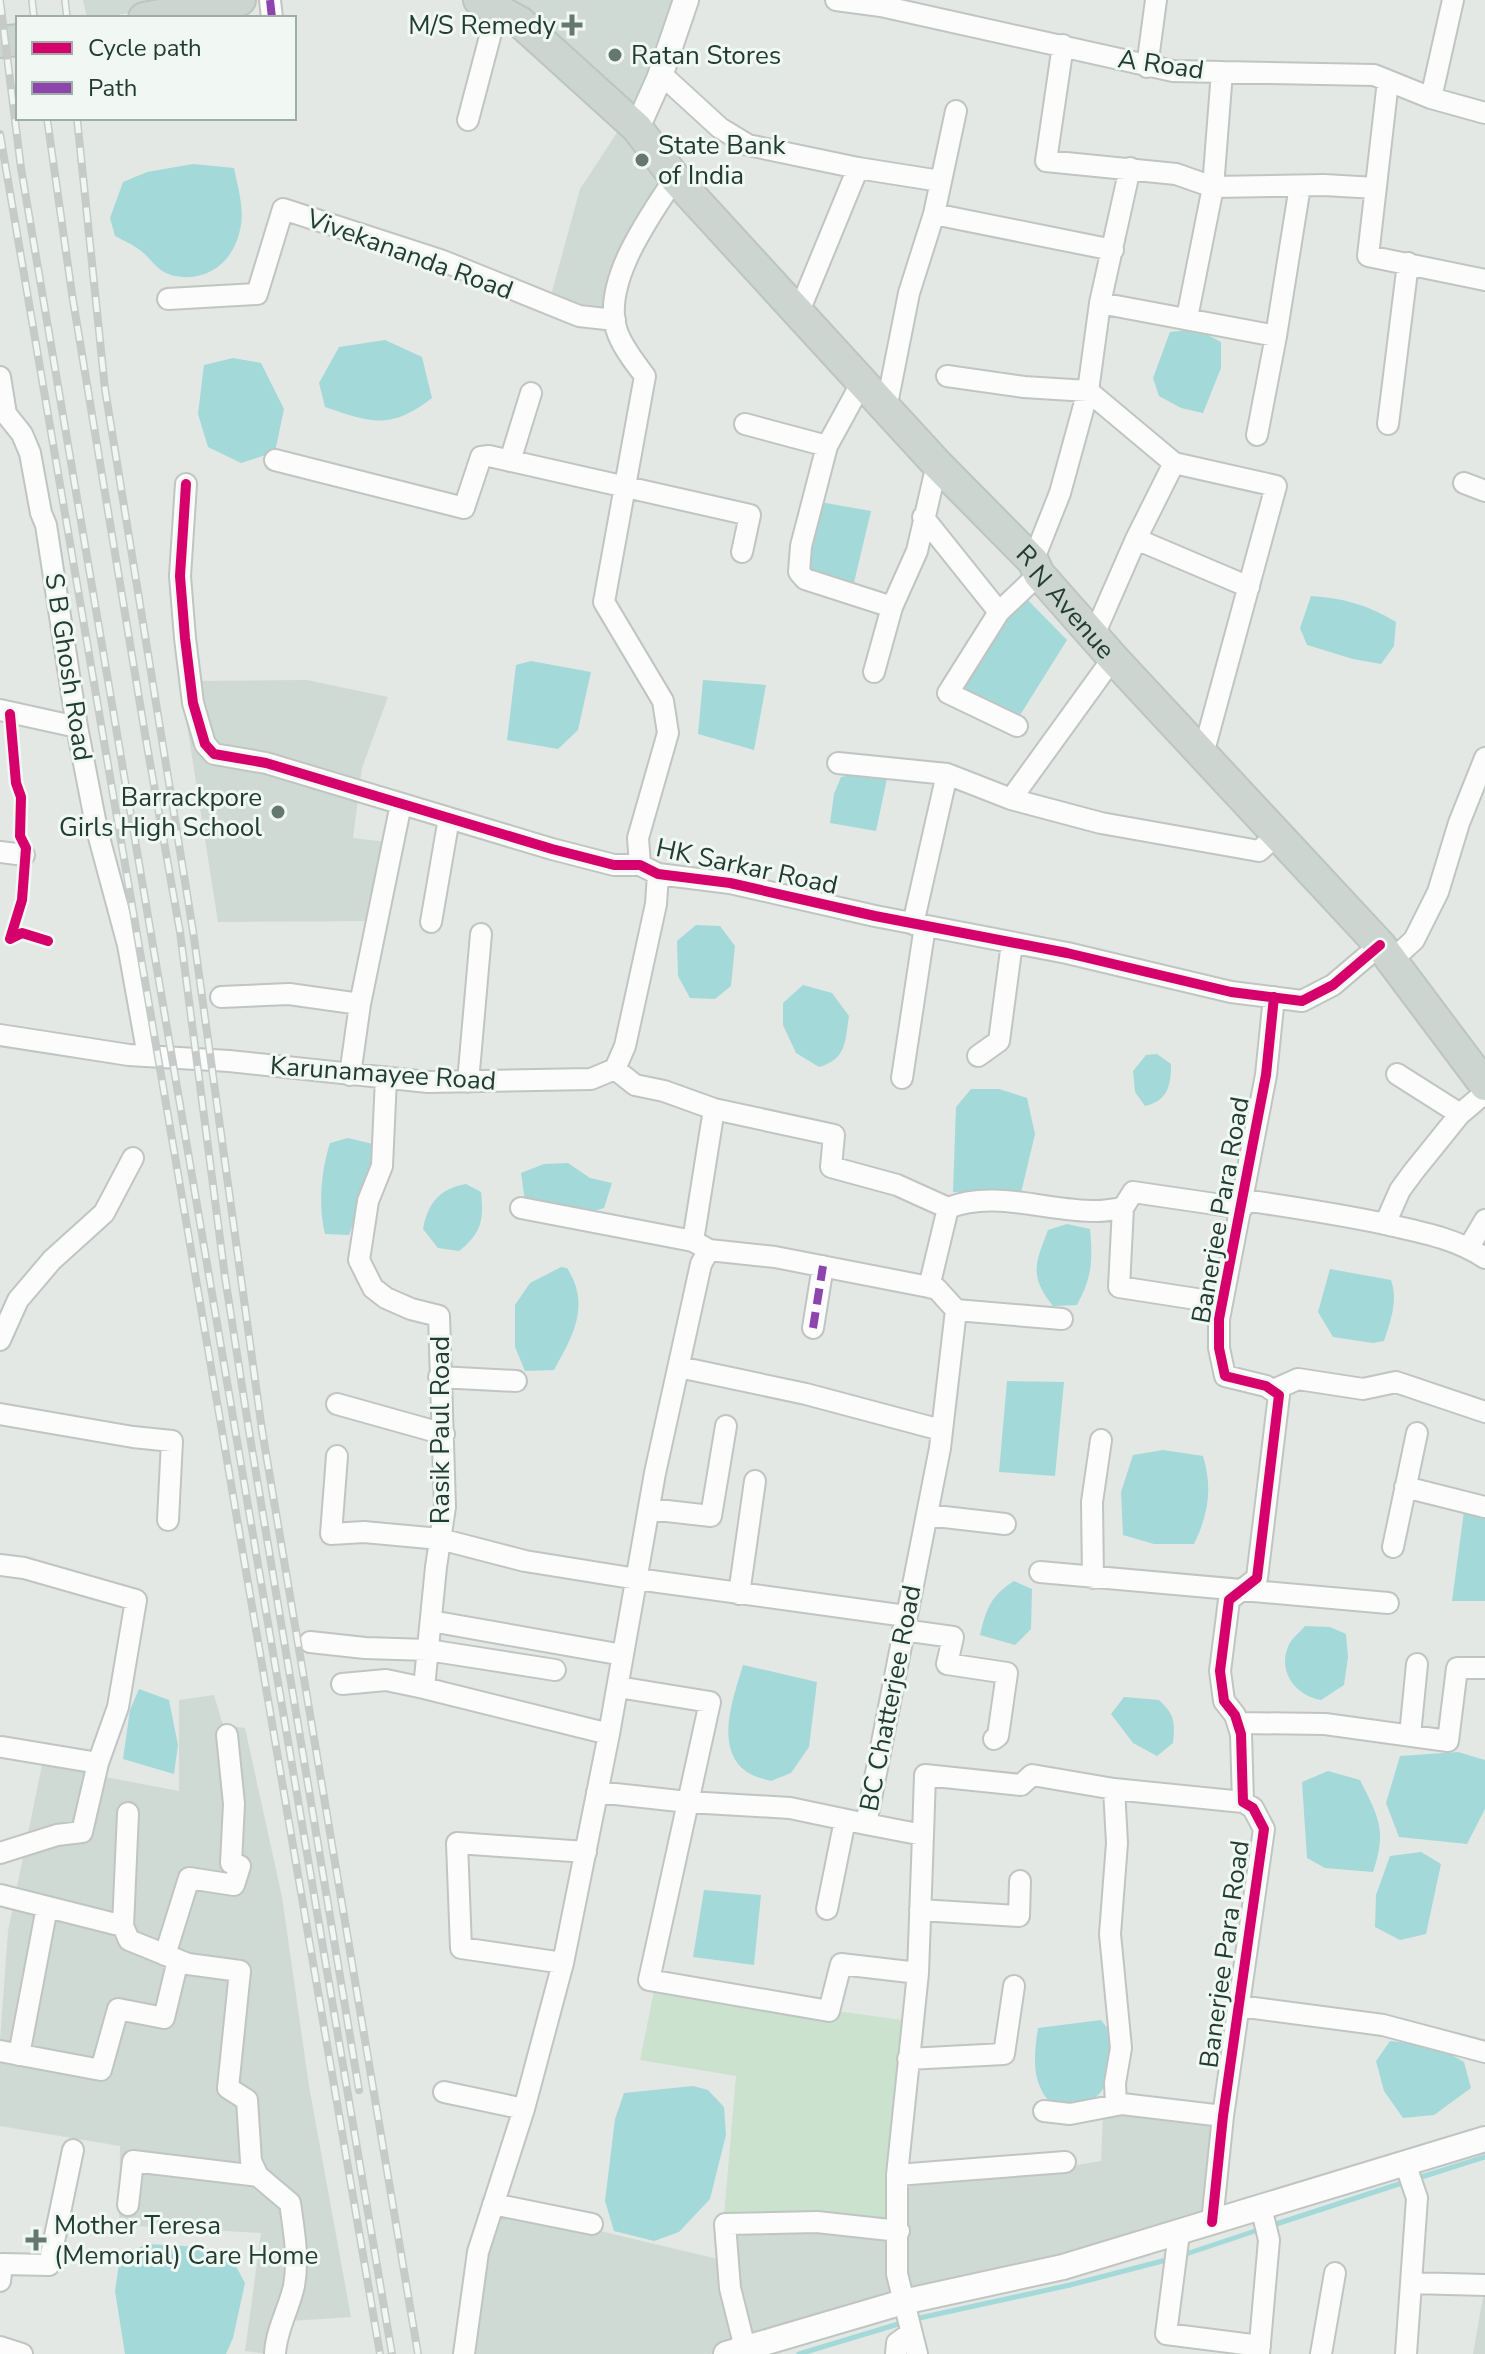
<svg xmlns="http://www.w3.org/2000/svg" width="1485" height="2354" viewBox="0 0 1485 2354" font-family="'Nunito Sans',sans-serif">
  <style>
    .built { fill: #d0dad4 }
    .green { fill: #cbe2cf }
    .water { fill: #a3d9d8 }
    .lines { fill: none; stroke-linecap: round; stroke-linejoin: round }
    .stream { stroke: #a3d9d8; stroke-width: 5 }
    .minor-casing { stroke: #c0c5c2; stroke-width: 24 }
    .tertiary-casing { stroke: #c0c5c2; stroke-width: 28 }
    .primary-casing { stroke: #bcc5c0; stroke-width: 34 }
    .minor { stroke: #fbfcfb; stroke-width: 20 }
    .tertiary { stroke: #fbfcfb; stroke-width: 24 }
    .primary { stroke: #cdd5d1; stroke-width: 30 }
    .rail-casing { stroke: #c6cac8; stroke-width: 8 }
    .rail { stroke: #f1f8f3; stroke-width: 5; stroke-dasharray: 15; stroke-linecap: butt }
    .quiet { stroke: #8e44ad; stroke-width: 8; stroke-dasharray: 16 8; stroke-linecap: butt }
    .cycleway-casing { stroke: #f1f8f3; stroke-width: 15 }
    .cycleway { stroke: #d6006c; stroke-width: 10 }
    .poi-dot { fill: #65786f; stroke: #f1f8f3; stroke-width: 3 }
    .labels { text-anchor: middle; stroke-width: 6; stroke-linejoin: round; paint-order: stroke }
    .poi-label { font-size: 26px; fill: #213c30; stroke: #f1f8f3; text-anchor: start }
    .street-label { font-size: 26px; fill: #213c30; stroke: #f1f8f3 }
  </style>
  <rect width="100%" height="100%" fill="#e3e8e5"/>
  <path class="built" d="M83,0H200L101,18H87Z
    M494,0H677L658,71L633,103L564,46Z
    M624,122L667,173L605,307L574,305L551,295L580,189Z
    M307,680L388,697L362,768L353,838L395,843L383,921L218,922L180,681Z
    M214,1695L223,1725L245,1728L282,1897L309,2086L351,2317L276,2322L268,2354L245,2351L261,2233L119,2225L120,2146L0,2126V2040L8,1931L43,1760L100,1776L179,1791V1700Z
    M1124,2111L1215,2122L1207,2219L1014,2273L907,2292L904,2235L907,2181L1064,2167L1101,2161L1103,2114Z
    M498,2211L575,2225L722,2260L740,2345L709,2354H471L483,2253Z
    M728,2227L891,2235L895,2297L750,2340Z
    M1485,2286V2354H1473Z"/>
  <path class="green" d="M655,1986L909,2021L893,2226L724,2215L736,2076L640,2060Z"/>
  <path class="water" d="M193,164L234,168C238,188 245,210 240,230C233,264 204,284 171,275C155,270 150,256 137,248C130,243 122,240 115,236L110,218L123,182L147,172Z
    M1197,329L1221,342V368L1203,413L1181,408L1159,396L1153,378L1170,332Z
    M385,340L422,357L432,398C390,430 372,423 325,407L319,383L339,347Z
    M233,358L261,363L284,409L275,452L241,463L208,447L198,414L204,365Z
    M820,502L871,511L852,591L805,578Z
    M1018,590L1067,640L1017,720L954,698Z
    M1311,596C1343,598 1368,605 1396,622L1394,646L1381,664L1353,659L1307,645L1300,628Z
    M531,661L591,672L578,730L558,749L507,740L516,665Z
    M703,680L766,685L754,750L698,734Z
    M864,772L888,774L876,831L830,823L834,794L841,777Z
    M696,925L720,926L735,946L731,986L715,999L690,998L678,976L677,941Z
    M803,985L832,993L849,1016C845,1041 847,1059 819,1067L796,1053L783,1025V1003Z
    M1157,1054L1171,1064C1171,1085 1168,1101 1145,1106L1135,1092L1133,1071L1146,1055Z
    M971,1089H999L1027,1098L1035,1134L1021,1193L953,1192L956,1107Z
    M348,1138L373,1144L376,1161L349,1235L325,1234C318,1205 321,1172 330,1143Z
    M568,1163L590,1178L612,1183L604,1208L576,1216L525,1201L521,1173L544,1164Z
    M466,1184L481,1192C484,1219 482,1233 459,1251L438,1248L423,1229C428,1203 439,1189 466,1184Z
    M1067,1224L1090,1229C1093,1261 1092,1277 1077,1305L1053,1306C1029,1276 1035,1264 1048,1230Z
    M561,1267L567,1268C591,1305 573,1336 554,1370L525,1371L515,1347V1305L530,1283Z
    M1330,1269L1391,1280C1398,1301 1391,1320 1384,1341L1373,1343L1333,1337L1318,1312Z
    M1007,1381L1064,1382L1055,1476L999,1472Z
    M1163,1450L1203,1456C1213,1489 1208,1515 1194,1544H1154L1123,1535L1121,1492L1133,1455Z
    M1464,1511L1485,1515V1601H1452Z
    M1014,1581L1032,1589L1031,1629L1015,1645L980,1635C986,1610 990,1596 1014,1581Z
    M1305,1626L1330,1627L1346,1634L1348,1657L1344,1685L1321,1700C1293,1695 1275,1667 1291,1641C1295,1636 1301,1631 1305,1626Z
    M743,1665L817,1682L809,1747L791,1773L771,1781C764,1779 754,1777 747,1772C713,1749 734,1696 743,1665Z
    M139,1689L169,1700L178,1745L174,1774L123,1759L130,1710Z
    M1124,1697L1159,1700C1175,1715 1175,1722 1173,1743L1157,1756L1133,1743L1111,1714Z
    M1458,1752L1485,1760V1809L1467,1844L1399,1837L1386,1803L1400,1756Z
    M1328,1771L1360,1780C1379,1818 1387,1830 1373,1872L1325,1868L1307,1858L1302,1782Z
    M1421,1852L1441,1864L1426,1934L1400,1940L1375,1927L1376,1895L1390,1856Z
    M704,1890L761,1895L754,1965L693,1957Z
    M1101,2020L1116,2039C1112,2059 1111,2094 1088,2101C1078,2105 1060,2101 1049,2101C1031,2081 1034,2054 1038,2028Z
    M1390,2041L1436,2046L1464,2062L1471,2088L1434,2115L1403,2118L1384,2091L1376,2061Z
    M693,2086L708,2090L724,2107L726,2135L710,2199L679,2232L654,2241L614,2231L605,2201L615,2119L624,2093Z
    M147,2244L201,2247L229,2253L245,2283L233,2338L226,2354H125L115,2291L120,2257Z"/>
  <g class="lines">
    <path class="stream" d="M1415,2179L1485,2157
      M1270,2226L1405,2182
      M1180,2256L1261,2229
      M915,2319L1070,2285L1170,2259
      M799,2354L905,2322"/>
    <defs>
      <path id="minor" d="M270,0L272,18
        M836,0L881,6L1173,71L1374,75L1431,98L1485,113
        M1063,45L1046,161L1176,174L1213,187L1324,185L1376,188
        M1147,67L1156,0
        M661,74L720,128L748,145L858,168L940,181
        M1388,81L1368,256L1485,280
        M1431,98L1453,0
        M468,120L497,10
        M934,214L1113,250
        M168,299L257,294L283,209L443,261L579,316L615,320
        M1100,303L1276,336L1257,435
        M798,314L858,168
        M1187,318L1213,187L1222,72
        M1276,336L1300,186
        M947,376L1024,387L1088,391L1174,463L1276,486L1203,754
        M0,377L6,414L22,434L30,453L41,513L46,525L77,727L97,830L128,945L148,1056
        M862,382L827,446L801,546L799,572L805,579L892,607
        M886,409L909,293L934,214L956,111
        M745,424L827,446
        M1388,424L1408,263
        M275,460L464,508L481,457L489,456L750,515L742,552
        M510,461L531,393
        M1464,483L1485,491
        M186,484L180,576L185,638L193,703L205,744L214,754L266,763L552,849L614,865H640L658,874L730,883L875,916L1067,953L1231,992L1302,1001L1333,985L1380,945
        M923,517L999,612
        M1136,539L1249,587
        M1033,561L1060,493L1088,391L1100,303L1130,168
        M1094,635L1136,539L1174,463
        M874,672L892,607L917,551L937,464
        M0,710L77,727
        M1017,726L948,693L999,612L1039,574
        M838,763L947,774L1011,799L1101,823L1259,851L1278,834
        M1011,799L1113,658
        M0,852L24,855
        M640,865L638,838L668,733L663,701L604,602L645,376C635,363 624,349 618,334C599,286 649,217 675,178
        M431,922L449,818
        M913,924L947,774
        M1391,961L1414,940L1438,892L1459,823L1485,758
        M221,997L289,994L360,1004L350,1075
        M360,1004L401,804
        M0,1035L129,1055L229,1061L428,1082L591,1079L615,1069
        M978,1056L999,1041L1012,943
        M615,1069L635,1085L664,1091L714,1109L693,1241L709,1250L775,1257L929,1287
        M615,1069L625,1046L656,904L658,874
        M1397,1074L1460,1114
        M386,1078L382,1166L368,1201L359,1260L373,1288L386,1298L411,1309L439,1316L445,1507L436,1567L424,1688L609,1734
        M902,1078L925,926
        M468,1082L481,934
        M714,1109L834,1135L831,1167L897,1185L948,1208C994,1189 1049,1212 1098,1211C1106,1211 1115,1209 1123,1208L1133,1192L1242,1208
        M1244,1200C1291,1207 1338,1214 1385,1224C1420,1232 1455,1238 1485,1258
        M521,1208L693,1241
        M1123,1208L1119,1287L1222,1303
        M1385,1224L1400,1190L1414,1171L1460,1114L1485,1093
        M1469,1247L1485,1220
        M956,1310L1062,1319
        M813,1328L823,1266
        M0,1340L18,1300L52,1260L104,1213L133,1158
        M679,1367L806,1394L941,1430
        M439,1377L516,1381
        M1273,1390L1298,1379L1363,1389L1396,1382L1485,1412
        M337,1404L444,1434
        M0,1414L133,1437L172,1441L168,1520
        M337,1456L331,1534L364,1532L440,1539L525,1561L637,1579L906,1616
        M1405,1487L1485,1507
        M649,1509L711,1516L726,1426
        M927,1515L1005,1524
        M1393,1547L1417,1433
        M0,1565L24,1568L136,1600L118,1707L98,1763L82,1832L57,1835L0,1853
        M1040,1572L1388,1603
        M1093,1578L1092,1502L1101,1440
        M739,1594L755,1481
        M431,1621L623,1655
        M903,1630L953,1637L947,1664L1007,1673L998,1736L994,1739
        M310,1642L365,1648L428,1650L555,1670
        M342,1684L386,1680L424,1688
        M618,1687L710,1702L649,1980L829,2011L841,1964L918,1973
        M1238,1723L1325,1724L1448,1741L1457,1668H1485
        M1410,1735L1417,1664
        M2,1747L98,1763
        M1114,1789L1117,1843L1110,1934L1121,2048L1115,2083L1116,2105
        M597,1792L688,1802L790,1808L866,1824
        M923,1835L925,1775L1021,1785L1032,1775L1114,1789L1243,1802
        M0,1895L123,1926L129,1940L188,1964L240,1971L228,2088L247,2100L251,2161L258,2176L290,2203C294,2231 299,2258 294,2286C289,2309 276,2330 275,2354
        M827,1909L845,1820
        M920,1910L1019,1916L1020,1881
        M123,1926L128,1813
        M165,1955L189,1878L234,1885L240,1866L231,1863L234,1804L227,1735
        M563,1963L461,1948L457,1843L586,1852
        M1239,2006L1383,2025L1485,2052
        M0,2051L101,2070L118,2009L164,2018L178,1960
        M19,2055L47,1907
        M908,2059L1004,2054L1014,1986
        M444,2092L524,2109
        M1044,2111L1070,2114L1122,2104L1223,2116
        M1405,2163L1417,2198L1406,2354
        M897,2175L1065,2162
        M493,2204L592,2224
        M128,2205L133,2161L258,2176
        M1212,2222L1223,2116L1264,1829L1253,1808L1243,1802L1241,1734L1235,1715L1224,1701L1220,1671L1229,1600L1257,1578L1279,1395L1266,1386L1225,1376L1219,1348V1319L1266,1075L1274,997
        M1179,2233L1166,2334L1260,2346
        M0,2281L2,2264L49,2265L73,2150
        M1411,2283L1485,2285
        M0,2347L22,2354
        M745,2348L730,2288L725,2224L817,2222L899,2231
        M464,2354L478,2252L524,2109L563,1963L609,1734L655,1473L701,1264L709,1250
        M896,2354L897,2343L911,2333
        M917,2354L897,2274V2175L918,1973L923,1835L866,1824L940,1448L956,1310L937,1289L929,1287L948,1208
        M1259,2354L1269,2240L1261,2207
        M1321,2354L1335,2273"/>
      <path id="tertiary" d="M637,128L659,79L686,0
        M726,2354L903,2302L1063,2267L1485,2139"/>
      <g id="primary">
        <path id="s1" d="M479,0L520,22L637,128L675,178L937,464L1033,561L1039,574L1113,658L1380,945L1485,1085"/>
        <path d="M144,18L240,0"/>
        <path d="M0,42L18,40"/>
      </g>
    </defs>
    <use href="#minor" class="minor-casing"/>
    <use href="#tertiary" class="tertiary-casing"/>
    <use href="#primary" class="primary-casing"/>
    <use href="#minor" class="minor"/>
    <use href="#tertiary" class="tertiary"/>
    <use href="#primary" class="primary"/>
    <defs>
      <path id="rail" d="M0,0L21,168L392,2354
        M32,0L34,18
        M65,0L67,18
        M47,118L72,294L146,740L180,932L225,1277L249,1431L359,2090
        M77,118L105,389L193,931L262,1430L418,2354
        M0,134L380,2354"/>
    </defs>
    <use href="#rail" class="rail-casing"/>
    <use href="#rail" class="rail"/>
    <path class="quiet" d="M270,0L272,18
      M813,1328L823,1266"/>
    <defs>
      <path id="cycleway" d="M186,484L180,576L185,638L193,703L205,744L214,754L266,763L552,849L614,865H640L658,874L730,883L875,916L1067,953L1231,992L1302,1001L1333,985L1380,945
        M10,714L16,783L21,797L20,836L26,848L22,900L10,939L22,933L48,941
        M1212,2222L1223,2116L1264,1829L1253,1808L1243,1802L1241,1734L1235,1715L1224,1701L1220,1671L1229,1600L1257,1578L1279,1395L1266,1386L1225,1376L1219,1348V1319L1266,1075L1274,997"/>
    </defs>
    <use href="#cycleway" class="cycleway-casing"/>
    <use href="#cycleway" class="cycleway"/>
  </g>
  <g class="poi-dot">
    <path d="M568 13h8v8h8v8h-8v8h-8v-8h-8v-8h8z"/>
    <circle cx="615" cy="55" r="8"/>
    <circle cx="642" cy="160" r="8"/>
    <circle cx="278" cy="812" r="8"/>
    <path d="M32 2228h8v8h8v8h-8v8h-8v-8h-8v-8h8z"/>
  </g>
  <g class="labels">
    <g class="poi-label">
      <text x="556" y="34" text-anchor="end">M/S Remedy</text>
      <text x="631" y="64">Ratan Stores</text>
      <text x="658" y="154">State Bank<tspan x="658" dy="30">of India</tspan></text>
      <text x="262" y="806" text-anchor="end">Barrackpore<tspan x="262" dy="30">Girls High School</tspan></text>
      <text x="54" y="2234">Mother Teresa<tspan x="54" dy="30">(Memorial) Care Home</tspan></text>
    </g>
    <g class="street-label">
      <text transform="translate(1161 64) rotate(8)" y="9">A Road</text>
      <text transform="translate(410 254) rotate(20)" y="9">Vivekananda Road</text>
      <text dy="9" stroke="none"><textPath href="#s1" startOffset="844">R N Avenue</textPath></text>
      <text transform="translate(69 667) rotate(81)" y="9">S B Ghosh Road</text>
      <text transform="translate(747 866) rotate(12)" y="9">HK Sarkar Road</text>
      <text transform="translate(383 1073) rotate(4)" y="9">Karunamayee Road</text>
      <text transform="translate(1220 1210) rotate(-80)" y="9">Banerjee Para Road</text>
      <text transform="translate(440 1430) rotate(-90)" y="9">Rasik Paul Road</text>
      <text transform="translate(890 1698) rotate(-79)" y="9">BC Chatterjee Road</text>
      <text transform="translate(1224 1954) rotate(-82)" y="9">Banerjee Para Road</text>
    </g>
  </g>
  <rect x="16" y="16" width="280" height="104" fill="#f1f8f3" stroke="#9eada5" stroke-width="2"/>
  <rect x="32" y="42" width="40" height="12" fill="#d6006c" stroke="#9eada5" stroke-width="2"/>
  <text x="88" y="56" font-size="24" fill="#213c30">Cycle path</text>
  <rect x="32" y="82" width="40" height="12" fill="#8e44ad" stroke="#9eada5" stroke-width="2"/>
  <text x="88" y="96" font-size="24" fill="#213c30">Path</text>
</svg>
